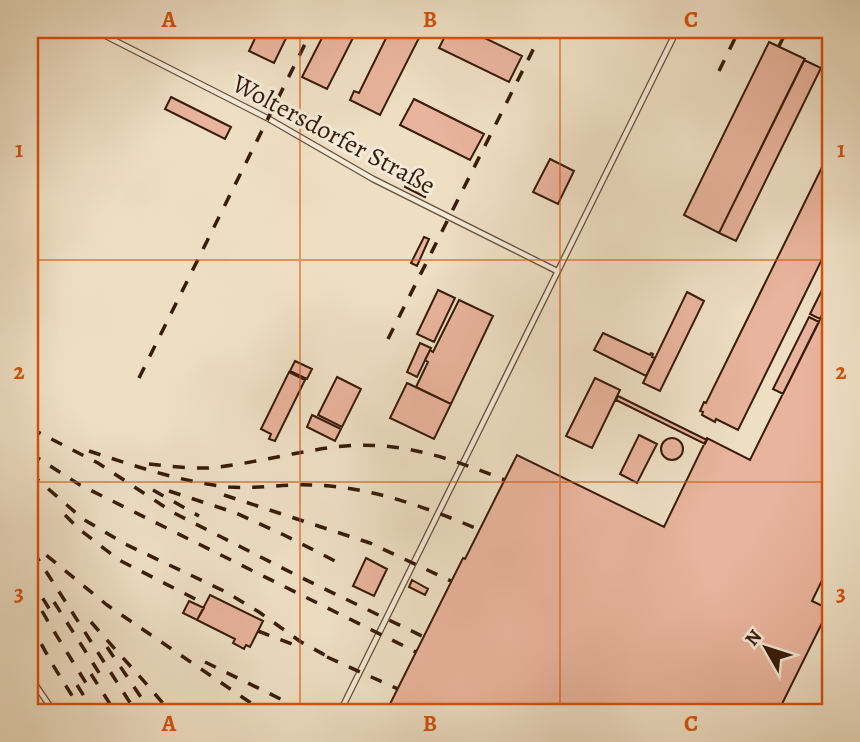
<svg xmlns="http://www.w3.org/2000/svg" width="860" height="742" viewBox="0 0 860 742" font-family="Alegreya,serif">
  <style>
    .building { fill: #e9b49d; stroke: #391b08; stroke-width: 2 }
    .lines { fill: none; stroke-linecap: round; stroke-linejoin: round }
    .service-casing { stroke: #664c37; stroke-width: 7 }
    .service { stroke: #f4ead8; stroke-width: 4.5 }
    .rail { stroke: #391b08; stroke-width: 3.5; stroke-dasharray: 12 12; stroke-linecap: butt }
    .grid { fill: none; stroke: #d6530c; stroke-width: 2; stroke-opacity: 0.55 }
    .labels { text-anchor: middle; stroke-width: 6; stroke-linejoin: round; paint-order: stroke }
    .street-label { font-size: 26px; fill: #391b08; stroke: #f4ead8 }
    .neatline { fill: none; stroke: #d6530c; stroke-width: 2.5 }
    .grid-label { font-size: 23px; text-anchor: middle; font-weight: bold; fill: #d6530c }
  </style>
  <rect width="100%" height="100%" fill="#eedfc3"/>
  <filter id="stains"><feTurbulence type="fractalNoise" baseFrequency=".00286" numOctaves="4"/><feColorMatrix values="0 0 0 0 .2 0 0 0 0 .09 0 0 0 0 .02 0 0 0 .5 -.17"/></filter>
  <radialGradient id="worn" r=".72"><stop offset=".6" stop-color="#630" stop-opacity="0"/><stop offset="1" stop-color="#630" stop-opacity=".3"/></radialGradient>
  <path class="building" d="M259,30H290L274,63L249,51Z
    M326,30H357L327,89L302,77Z
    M390,30H423L380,115L350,100L354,91L359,93Z
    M448,30H468L522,56L509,82L439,48Z
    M769,42L805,59L719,233L684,215Z
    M804,60L821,68L736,241L719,233Z
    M171,97L231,127L225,139L165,109Z
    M414,99L484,134L470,160L400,125Z
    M830,151V243L738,430L716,419L715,422L702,415L703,412L700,411L704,402L706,403Z
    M550,159L574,171L558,204L533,192Z
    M407,182L427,192L425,197L405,187Z
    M424,237L429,239L417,266L411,263Z
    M830,274V299L820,319L810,314Z
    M438,290L455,298L434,342L417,334Z
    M687,292L704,301L660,391L643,383Z
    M830,299V564L812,601L829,609L778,712H386L463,558L465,559L517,455L664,527L707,438L750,460Z
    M459,300L493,316L451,404L416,387L428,362L425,360L430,350L433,352Z
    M809,317L819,322L783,394L773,389Z
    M603,333L650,355L651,353L653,354L652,357L655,358L646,376L594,350Z
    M420,343L431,348L417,377L407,372Z
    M295,361L312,369L307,379L290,371Z
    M289,372L305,380L275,441L269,439L271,434L261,429Z
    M337,377L361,389L342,427L318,415Z
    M595,378L620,390L592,448L566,436Z
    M407,383L451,404L434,439L390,418Z
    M618,396L707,440L705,444L616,400Z
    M312,415L341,429L335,441L307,427Z
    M639,435L657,444L637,483L620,474Z
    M661 449a11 11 0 1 1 22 0a11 11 0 1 1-22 0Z
    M366,558L387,569L374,596L353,586Z
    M412,580L428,589L425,595L409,587Z
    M210,595L263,621L250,647L246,645L244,649L233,643L235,639L197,620Z
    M189,601L204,608L197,620L183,613Z"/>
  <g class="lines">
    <defs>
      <path id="service" d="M94,30L269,119L373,179L557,271
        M30,677L54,712
        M340,712L677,30"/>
    </defs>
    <use href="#service" class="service-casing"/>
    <use href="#service" class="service"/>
    <path class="rail" d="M779,46L787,30
      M719,71L739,30
      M388,339L543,30
      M139,378L312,30
      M30,428L98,463L174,513L298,576L424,637
      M89,451C135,466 181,482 229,487C256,489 283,484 310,485C369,486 426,507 480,530
      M30,453L80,485L416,652
      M149,464C167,466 201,470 218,467C261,462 302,450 345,446C403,441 452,459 505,480
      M30,473L83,519L125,544L224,591L259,612L301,642L334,660
      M153,490L199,516
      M169,491L236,513L284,535L343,565
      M224,495L370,543L451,581
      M65,515L79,529L119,560L205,604
      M30,538L40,550L107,605L264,712
      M33,551L136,712
      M30,578L55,618
      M54,602L103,679
      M42,611L50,625L91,691
      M91,622C117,652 145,681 170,712
      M30,623L51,662L76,702
      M258,631L297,646
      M107,647L151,712
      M327,657L398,689
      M205,662L307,712
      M91,674L115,712
      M77,685L94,712"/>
  </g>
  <path class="grid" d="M300,30V712M560,30V712M30,260H830M30,482H830"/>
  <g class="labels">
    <g class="street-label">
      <text transform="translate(334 134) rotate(28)" y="9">Woltersdorfer Straße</text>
    </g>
  </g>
  <rect width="860" height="742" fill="none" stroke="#eedfc3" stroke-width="77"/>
  <g transform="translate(766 648) rotate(309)" stroke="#f4ead8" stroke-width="5" paint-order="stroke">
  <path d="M0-5L12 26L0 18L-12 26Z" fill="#391b08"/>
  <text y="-10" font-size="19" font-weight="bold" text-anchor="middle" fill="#391b08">N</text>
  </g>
  <rect x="38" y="38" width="784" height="666" class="neatline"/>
  <g class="grid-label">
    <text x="169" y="27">A</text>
    <text x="430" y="27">B</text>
    <text x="691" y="27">C</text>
    <text x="19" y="157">1</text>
    <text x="841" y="157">1</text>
    <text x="19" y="379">2</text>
    <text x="841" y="379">2</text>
    <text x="19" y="601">3</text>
    <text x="841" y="601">3</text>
    <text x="169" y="731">A</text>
    <text x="430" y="731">B</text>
    <text x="691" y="731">C</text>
  </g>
  <rect width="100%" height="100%" filter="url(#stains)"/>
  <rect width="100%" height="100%" fill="url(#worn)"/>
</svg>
